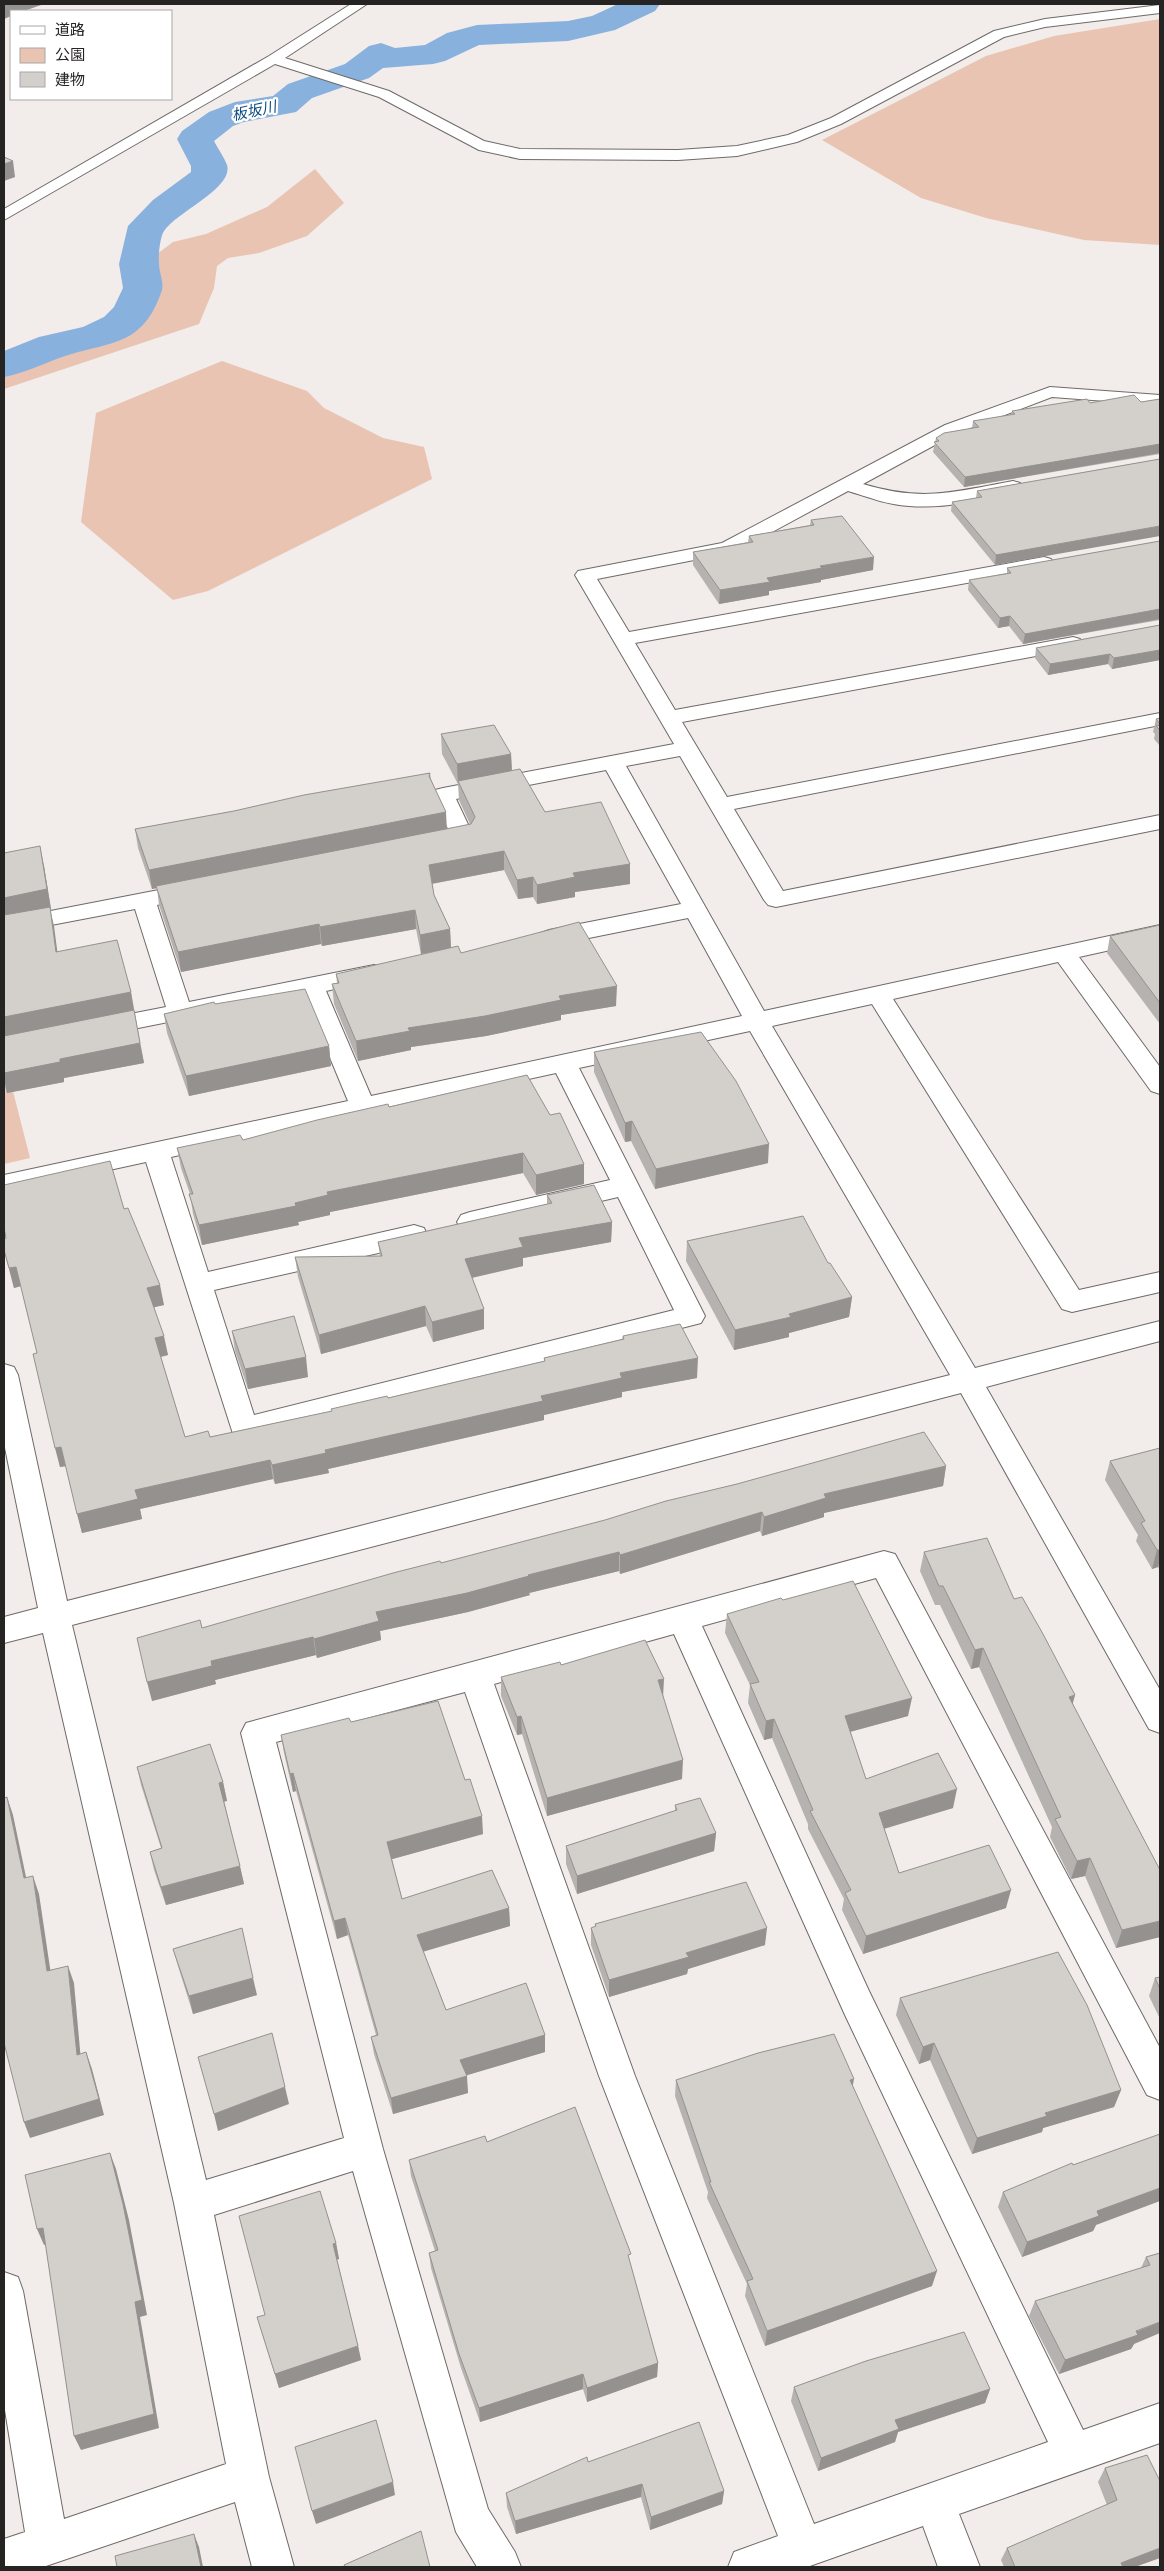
<svg xmlns="http://www.w3.org/2000/svg" width="1164" height="2571" viewBox="0 0 1164 2571" font-family="'Playfair Display','Noto Sans JP',serif">
  <style>
    .green { fill: #e9c4b2 }
    .lines { fill: none; stroke-linecap: round; stroke-linejoin: round }
    .river { fill: #88b1de; fill-rule: evenodd }
    .minor-casing { stroke: #6f6a68; stroke-width: 2 }
    .minor { fill: #fff; fill-rule: evenodd }
    .wall { fill: #b5b2af }
    .shaded-wall { fill: #94918e }
    .building { fill: #d3cfcb; stroke: #94918e }
    .labels { text-anchor: middle; stroke-width: 4.5; stroke-linejoin: round; paint-order: stroke }
    .far-water-label { font-size: 15px; font-style: italic; fill: #0c4b81; stroke: #fff }
  </style>
  <rect width="100%" height="100%" fill="#f2ecea"/>
  <path class="green" d="M1160,19V245L1084,240L986,218L921,198L822,140L986,56L1054,36Z
    M315,169L344,203L307,236L259,253L228,258L217,266L214,288L199,324L4,389V372L91,348L139,324L157,254L173,242L206,234L267,207Z
    M222,361L307,391L324,408L383,438L424,447L432,479L208,591L173,600L81,522L96,413Z
    M4,1056L30,1158L4,1164Z"/>
  <g class="lines">
    <path class="river" d="M618,4H660L655,11L615,30L568,41L479,45L445,61L433,64L383,68L369,78L312,98L296,112L244,122L233,126L214,141C218,149 224,157 227,165C234,188 176,212 164,231C160,237 158,256 159,264C159,272 164,282 162,290C143,347 111,341 65,356C44,363 25,373 4,377V351L39,337L83,327L104,317L114,307L123,288L119,264L128,226L153,200L191,172V166L177,139L182,131L209,112L235,102L273,96L288,84L345,64L369,46L381,43L395,48L425,45L447,33L477,25L568,21L592,16Z"/>
    <defs>
      <path id="minor" d="M351,4H367L285,58L389,91L484,141L520,149L678,150L737,146L788,135L831,118L994,31L1045,19L1160,5V13L1045,27L1004,37L841,124L797,142L737,156L678,160L520,159L479,150L379,97L275,64L4,220V209L269,56Z
        M1050,387L1160,395V405L1052,397L957,433L863,484C923,502 953,492 1013,481L1020,483L1022,487L1020,491C984,500 945,509 909,506C888,505 868,497 848,491L735,552L597,579L629,632L1044,557L1051,559L1054,563L1051,567L1044,569L635,643L675,710L1073,637L1080,639L1083,643L1080,647L1073,649L682,722L727,797L1160,713V725L734,809L783,891L1160,815V829L776,907L768,905L764,900L680,756L626,766L764,1011L1160,925V939L1079,957L1160,1067V1094L1151,1091L1058,962L893,999L1079,1290L1160,1272V1292L1072,1312L1062,1309L872,1004L772,1026L975,1368L1160,1321V1341L986,1387L1160,1690V1733L1149,1729L961,1393L72,1625L206,2180L344,2138L241,1733L246,1723L884,1551L895,1554L1160,2048V2100L1147,2095L876,1578L702,1626L869,1991L1083,2430L1160,2403V2443L959,2514L980,2567H938L923,2526L807,2567H728L734,2552L778,2536L599,2076L465,1692L276,1742L383,2149L488,2509L515,2552L521,2567H477L456,2532L353,2171L214,2215L269,2477L294,2567H252L235,2502L43,2567H4V2539L25,2532L4,2404V2272L18,2277L23,2291L64,2519L226,2464L174,2203L43,1633L4,1643V1617L38,1608L4,1443V1364L14,1367L18,1375L67,1601L950,1375L750,1031L579,1068L705,1316L701,1323L244,1440L234,1437L146,1162L4,1193V1175L348,1101L304,995L98,1036L89,1034L86,1028L89,1022L166,1007L135,909L4,934V920L195,883L203,885L207,890L203,895L157,905L189,1002L374,965L383,968L386,973L383,978L326,991L371,1096L742,1016L688,918L549,946L541,943L537,938L541,933L549,930L681,904L606,770L456,799L474,837L471,842L439,849L431,847L428,842L431,837L450,833L432,795L435,790L443,788L674,744L575,575L578,571L722,543L945,425ZM556,1073L610,1180L470,1212L461,1215L457,1222L461,1229L470,1232L618,1197L674,1310L254,1415L214,1290L414,1245L424,1242L427,1235L424,1228L414,1225L208,1272L171,1157ZM674,1634L845,2015L1048,2442L814,2524L635,2076L494,1684Z"/>
    </defs>
    <use href="#minor" class="minor-casing"/>
    <use href="#minor" class="minor"/>
  </g>
  <path class="wall" d="M1160,399V454L964,487L933,452L936,438L972,429L973,421L1012,415V411L1090,403L1141,402Z
    M1160,459L995,565L951,511L952,502L976,498L977,491Z
    M811,520L873,570L821,580V582L769,591V595L719,604L693,565V552L748,542L749,536L810,525Z
    M1160,541V620L1023,644L1009,626L998,628L968,590L969,580L1007,573V568Z
    M1160,625V660L1112,669L1108,664L1048,675L1035,658L1036,648Z
    M1160,718V746L1154,739L1155,734L1153,732L1156,719Z
    M441,734L511,754L512,771L545,812L630,864V884L575,892V897L537,904L533,897L518,899L504,870L432,884L434,895L450,929L451,948L461,953L616,1006L561,1015V1020L486,1036L411,1047V1050L358,1061L334,1004L332,984L337,983L336,974L440,951L421,954L416,929L322,946L321,944L181,972L159,905L157,888L152,889L138,848L135,829L234,811L430,773L431,779L447,829L470,824L459,800L458,784L442,754Z
    M4,853L44,866L51,909H50L57,952L131,992L144,1063L64,1078V1082L7,1093L4,1082Z
    M1160,925V1031L1159,1029L1160,1024L1107,953L1110,936Z
    M215,1004L329,1046L331,1066L189,1096L167,1033L164,1014Z
    M594,1052L768,1163L655,1189L631,1141L625,1142L594,1072Z
    M527,1075L584,1184L536,1195L523,1173L330,1212V1215L298,1222L299,1225L202,1245L193,1214L190,1194L181,1168L177,1148L243,1140Z
    M547,1195L612,1222L611,1242L523,1258V1266L472,1278L484,1329L433,1342L426,1326L321,1354L298,1277L295,1257L380,1256L378,1242L547,1204Z
    M124,1209L164,1305L154,1307L168,1355L161,1357L185,1437H210L332,1411L544,1361V1358L622,1339L623,1336L697,1378L622,1392V1397L544,1415V1420L328,1469L329,1473L275,1484L273,1479L140,1509L142,1519L82,1533L66,1466L60,1467L37,1353L21,1286L14,1288L4,1251Z
    M687,1241L852,1297L849,1317L789,1333V1337L734,1350L686,1261Z
    M232,1331L308,1377L248,1389L235,1351Z
    M1160,1448V1571L1158,1567L1152,1569L1136,1541L1138,1535L1105,1480L1110,1461Z
    M946,1466L943,1486L824,1513V1517L762,1536L760,1531L620,1574L619,1571L529,1593L530,1595L468,1612L380,1631L381,1640L317,1658L316,1655L215,1680L216,1684L152,1701L202,1628L441,1563Z
    M924,1552L1014,1599L1075,1695L1072,1703L1160,1870V1937L1116,1948L1085,1876L1071,1879L1050,1837L1052,1827L979,1667L971,1669L940,1605H935L920,1571Z
    M783,1600L908,1716L850,1732L866,1779L953,1808L884,1829L899,1873L1006,1908L863,1954L842,1910L844,1899L808,1829V1824L772,1738L764,1740L748,1703L750,1685L725,1633L727,1614Z
    M561,1665L682,1779L547,1816L522,1734L517,1735L501,1696V1677Z
    M351,1722L483,1834L392,1859L402,1899L509,1908L510,1926L423,1951L446,2010L545,2035V2052L466,2075L468,2093L393,2114L374,2054L371,2037L376,2035L348,1935L337,1939L296,1791L293,1792L284,1753L281,1735Z
    M137,1767L223,1782L227,1801H224L244,1884L166,1905L154,1870L150,1852L161,1848L141,1785Z
    M675,1805L716,1833L714,1851L577,1894L566,1864V1846L675,1811Z
    M595,1924L765,1945L688,1969L687,1974L609,1997L591,1945V1928L595,1927Z
    M173,1949L257,1995L193,2014L178,1966Z
    M1160,1977V2019L1149,1996L1155,1978Z
    M900,1998L1121,2090L1114,2107L1043,2128L1042,2132L972,2154L930,2060L919,2064L896,2015Z
    M676,2080L852,2086L932,2286L765,2346L745,2296L747,2284L707,2198L708,2192L675,2096Z
    M487,2142L630,2263L658,2363L657,2377L587,2402L583,2389L480,2422L461,2368L431,2268L429,2253L435,2251L411,2176L409,2160Z
    M1073,2165L1096,2225L1093,2231L1022,2257L998,2207L1003,2192Z
    M336,2243L339,2259H337L358,2346L361,2360L279,2388L257,2317L265,2315Z
    M1160,2253L1134,2344L1131,2349L1059,2374L1029,2316L1035,2301L1141,2268L1146,2257Z
    M794,2387L990,2389L985,2403L898,2432L895,2442L818,2471L791,2401Z
    M1147,2455L1135,2567H1004L1001,2560L1007,2548L1107,2505L1098,2482L1105,2468Z
    M588,2462L724,2491L722,2504L650,2530L641,2497L516,2534L507,2507L506,2493Z"/>
  <path class="shaded-wall" d="M4,4H44L24,11H11V16L4,19Z
    M13,161L15,177L4,181V164Z
    M1160,444V453L964,487L965,477Z
    M1160,526V536L995,565L996,555Z
    M874,557L873,570L821,580V582L769,591V595L719,604L720,590L767,578L820,566Z
    M1160,609V619L1023,644L1025,634Z
    M1010,616L1009,626L998,628L1000,618Z
    M1160,650V660L1112,669L1114,658Z
    M1110,654L1108,664L1048,675L1050,664Z
    M511,754L512,773L458,781V784L457,764Z
    M446,812L447,832L156,886L157,888L152,889L149,870Z
    M40,846L44,866L51,909H50L54,926L60,972L4,918V898Z
    M504,851V870L430,884L429,865Z
    M630,864V884L575,892V897L537,904V885L573,873Z
    M533,877V897L518,899L517,880Z
    M415,910L416,929L322,946L320,927Z
    M319,924L321,944L181,972L178,952Z
    M450,929L451,948L421,954L420,935Z
    M617,986L616,1006L561,1015V1020L486,1036L411,1047V1050L358,1061L356,1041L408,1028L559,996Z
    M131,992L134,1011L4,1037V1017Z
    M140,1043L144,1063L64,1078V1082L7,1093L4,1078V1073L60,1059Z
    M329,1046L331,1066L189,1096L186,1076Z
    M632,1121L631,1141L625,1142V1123Z
    M769,1144L768,1163L655,1189L656,1169Z
    M523,1153V1173L330,1212V1215L298,1222L299,1225L202,1245L199,1225L295,1203L327,1192Z
    M584,1164V1184L536,1195V1175Z
    M612,1222L611,1242L523,1258V1266L466,1279L465,1259L519,1238Z
    M16,1267L21,1286L14,1288L9,1268Z
    M160,1285L164,1305L151,1308L147,1288Z
    M852,1297L849,1317L789,1333V1337L734,1350L735,1330L789,1314Z
    M425,1306L426,1326L321,1354L319,1335Z
    M484,1309V1329L433,1342L432,1322Z
    M164,1336L168,1355L159,1357L155,1338Z
    M306,1357L308,1377L248,1389L245,1369Z
    M698,1358L697,1378L622,1392V1397L544,1415V1420L328,1469L329,1473L275,1484L272,1465L325,1450L541,1396L620,1373Z
    M61,1447L66,1466L60,1467L55,1448Z
    M270,1460L273,1479L140,1509L142,1519L82,1533L77,1514L135,1490Z
    M946,1466L943,1486L824,1513V1517L762,1536L764,1517L824,1494Z
    M762,1512L760,1531L620,1574V1555Z
    M1157,1550H1160V1559L1158,1567L1152,1569Z
    M619,1552V1571L529,1593L530,1595L468,1612L380,1631L381,1640L317,1658L314,1639L376,1612Z
    M313,1637L316,1655L215,1680L216,1684L152,1701L147,1682L211,1661Z
    M983,1648L979,1667L971,1669L975,1650Z
    M664,1679L663,1697L658,1680Z
    M1075,1695L1070,1714L1069,1697Z
    M912,1698L908,1716L842,1734L845,1716Z
    M521,1716L522,1734L517,1735V1717Z
    M774,1719L772,1738L764,1740L766,1721Z
    M683,1760L682,1779L547,1816V1798Z
    M293,1773L296,1791L293,1792L290,1774Z
    M223,1782L227,1801L223,1802L219,1783Z
    M957,1789L953,1808L876,1831L879,1813Z
    M7,1797L13,1815L30,1896L24,1878Z
    M482,1816L483,1834L389,1860L387,1842Z
    M716,1833L714,1851L577,1894V1876Z
    M1090,1858L1085,1876L1071,1879L1077,1861Z
    M240,1866L244,1884L166,1905L161,1887Z
    M33,1876L39,1894L53,1988L47,1971Z
    M1011,1890L1006,1908L863,1954L866,1936Z
    M509,1908L510,1926L419,1953L417,1935Z
    M345,1918L348,1935L337,1939L334,1921Z
    M1160,1921V1937L1116,1948L1122,1930Z
    M767,1928L765,1945L688,1969L687,1974L609,1997V1980L686,1953Z
    M68,1966L74,1983L82,2072L77,2055Z
    M253,1978L257,1995L193,2014L189,1996Z
    M545,2035V2052L461,2077L460,2060Z
    M934,2043L930,2060L919,2064L923,2047Z
    M86,2052L92,2069L104,2115L30,2138L24,2122Z
    M467,2076L468,2093L393,2114L391,2098Z
    M854,2079L851,2095L850,2080Z
    M285,2087L289,2104L218,2131L214,2114Z
    M1121,2090L1114,2107L1043,2128L1042,2132L972,2154L977,2138L1045,2113Z
    M110,2153L116,2169L129,2220L147,2315L140,2317L159,2428L81,2450L74,2436Z
    M1160,2188V2201L1096,2225L1093,2231L1022,2257L1027,2242L1097,2211Z
    M43,2228L49,2243L44,2245L37,2229Z
    M336,2243L339,2259L336,2260L333,2244Z
    M937,2271L932,2286L765,2346L767,2331Z
    M1160,2322V2333L1134,2344L1131,2349L1059,2374L1065,2360Z
    M358,2346L361,2360L279,2388L275,2374Z
    M658,2363L657,2377L587,2402V2388Z
    M583,2374V2389L480,2422L479,2408Z
    M990,2389L985,2403L898,2432L895,2442L818,2471L821,2458L895,2420Z
    M393,2482L395,2495L316,2524L312,2511Z
    M642,2484L641,2497L516,2534L515,2521Z
    M724,2491L722,2504L650,2530L651,2517Z
    M194,2534L199,2547L203,2567H201Z
    M1160,2548V2558L1135,2567H1118L1121,2563Z"/>
  <path class="building" d="M4,157L13,161L4,164Z
    M1134,395L1141,402L1160,399V444L965,477L934,442L939,441L936,438L944,433L979,427L973,421L1015,414L1012,411L1087,399L1090,403Z
    M1160,459V526L996,555L952,502L982,497L977,491Z
    M842,516L874,557L820,566L822,568L767,578L770,582L720,590L693,552L753,542L749,536L814,525L811,520Z
    M1160,541V609L1025,634L1010,616L1000,618L969,580L1011,573L1007,568Z
    M1160,625V650L1114,658L1110,654L1050,664L1036,648Z
    M1160,718V724L1156,719Z
    M494,725L511,754L457,764L441,734Z
    M1160,725V730L1156,726Z
    M520,769L545,812L601,802L630,864L573,873L575,877L537,885L533,877L517,880L504,851L429,865L434,895L450,929L420,935L415,910L320,927L319,924L178,952L156,886L471,824L475,817L458,781Z
    M430,773L429,776L446,812L149,870L135,829L234,811L304,795Z
    M40,846L47,889L4,898V853Z
    M50,907L56,952L117,940L131,992L4,1017V915Z
    M579,922L617,986L559,996L561,1000L485,1016L408,1028L410,1031L356,1041L332,984L339,983L336,974L458,946L461,953Z
    M1160,925V1003L1110,936Z
    M305,989L329,1046L186,1076L164,1014L214,1002L215,1004Z
    M134,1010L140,1043L60,1059V1062L4,1073V1036Z
    M701,1032L736,1081L769,1144L656,1169L632,1121L625,1123L594,1052Z
    M527,1075L550,1115L560,1113L584,1164L536,1175L523,1153L327,1192L328,1195L295,1203L296,1206L199,1225L189,1194H193L177,1148L240,1135L243,1140L317,1120L388,1104L389,1107Z
    M110,1161L124,1209L128,1208L160,1285L147,1288L164,1336L155,1338L185,1437L208,1431L210,1437L332,1411L331,1409L387,1396L388,1398L545,1361L544,1358L624,1339L623,1336L680,1324L698,1358L620,1373L622,1378L541,1396L543,1401L325,1450L326,1453L272,1465L270,1460L135,1490L138,1499L77,1514L61,1447L55,1448L33,1354L37,1353L16,1267L9,1268L4,1250V1239L6,1238L4,1228V1185Z
    M594,1185L612,1222L519,1238L523,1247L465,1259L484,1309L432,1322L425,1306L319,1335L295,1257L382,1256L378,1242L552,1203L547,1195Z
    M803,1216L828,1263H830L852,1297L789,1314L791,1317L735,1330L687,1241Z
    M294,1316L306,1357L245,1369L232,1331Z
    M924,1432L946,1466L824,1494L826,1498L764,1517L762,1512L620,1555L619,1552L528,1575L529,1576L467,1593L376,1612L379,1621L314,1639L313,1637L211,1661L212,1666L147,1682L137,1638L200,1620L202,1628L393,1573L440,1561L441,1563L605,1520L666,1501L737,1484Z
    M1160,1448V1550H1157L1141,1523L1145,1521L1110,1461Z
    M987,1538L1014,1599L1022,1597L1043,1634L1075,1695L1069,1697L1160,1870V1921L1122,1930L1090,1858L1077,1861L1055,1819L1061,1817L983,1648L975,1650L943,1586H939L924,1552Z
    M853,1581L912,1698L845,1716L866,1779L938,1753L957,1789L879,1813L899,1873L989,1845L1011,1890L866,1936L845,1893L851,1890L810,1811L813,1810L774,1719L766,1721L750,1684L759,1682L727,1614L781,1598L783,1600Z
    M645,1640L664,1679L658,1680L683,1760L547,1798L521,1716L517,1717L501,1677L560,1662L561,1665Z
    M438,1701L465,1780L470,1779L482,1816L387,1842L402,1899L492,1870L509,1908L417,1935L446,2010L526,1983L545,2035L460,2060L467,2076L391,2098L371,2037L378,2035L345,1918L334,1921L293,1773L290,1774L281,1735L349,1718L351,1722Z
    M210,1744L223,1782L219,1783L240,1866L161,1887L150,1852L162,1848L137,1767Z
    M7,1797L24,1878L33,1876L47,1971L68,1966L77,2055L86,2052L99,2099L24,2122L4,2043V1798Z
    M700,1798L716,1833L577,1876L566,1846L677,1810L675,1805Z
    M746,1882L767,1928L686,1953L689,1957L609,1980L591,1928L596,1926L595,1924Z
    M242,1928L253,1978L189,1996L173,1949Z
    M1058,1952L1087,2005L1121,2090L1045,2113L1047,2116L977,2138L934,2043L923,2047L900,1998Z
    M1160,1977V1989L1155,1978Z
    M272,2033L285,2087L214,2114L198,2057Z
    M834,2034L854,2079L850,2080L937,2271L767,2331L747,2281L753,2279L709,2182H711L676,2080L758,2053Z
    M575,2107L631,2254L628,2255L658,2363L587,2388L583,2374L479,2408L459,2354L429,2253L438,2250L409,2160L485,2136L487,2142Z
    M1160,2134V2188L1097,2211L1099,2216L1027,2242L1003,2192L1072,2163L1073,2165Z
    M110,2153L123,2204L142,2300L135,2302L154,2414L74,2436L43,2228L37,2229L25,2175Z
    M320,2191L336,2243L333,2244L358,2346L275,2374L257,2317L265,2315L239,2216Z
    M1160,2253V2322L1136,2331L1138,2335L1065,2360L1035,2301L1150,2265L1146,2257Z
    M964,2332L990,2389L895,2420L899,2429L821,2458L794,2387L866,2361Z
    M376,2420L393,2482L312,2511L295,2447Z
    M699,2422L724,2491L651,2517L642,2484L515,2521L506,2493L587,2457L588,2462Z
    M1147,2455L1160,2481V2548L1121,2563L1123,2567H1015L1007,2548L1117,2500L1105,2468Z
    M421,2531L430,2567H345L344,2565Z
    M194,2534L201,2567H117L115,2556Z"/>
  <g class="labels">
    <g class="far-water-label">
      <text transform="translate(254 111) rotate(-12)" y="5">板坂川</text>
    </g>
  </g>
  <rect width="1164" height="2571" fill="none" stroke="#262423" stroke-width="10"/>
  <rect x="10" y="10" width="162" height="90" fill="#ffffff" stroke="#a8a7a7"/>
  <rect x="20" y="26" width="25" height="8" fill="#ffffff" stroke="#a8a7a7"/>
  <text x="55" y="35" font-size="15" fill="#262423">道路</text>
  <rect x="20" y="48" width="25" height="15" fill="#e9c4b2" stroke="#a8a7a7"/>
  <text x="55" y="60" font-size="15" fill="#262423">公園</text>
  <rect x="20" y="72" width="25" height="15" fill="#d3cfcb" stroke="#a8a7a7"/>
  <text x="55" y="85" font-size="15" fill="#262423">建物</text>
</svg>
